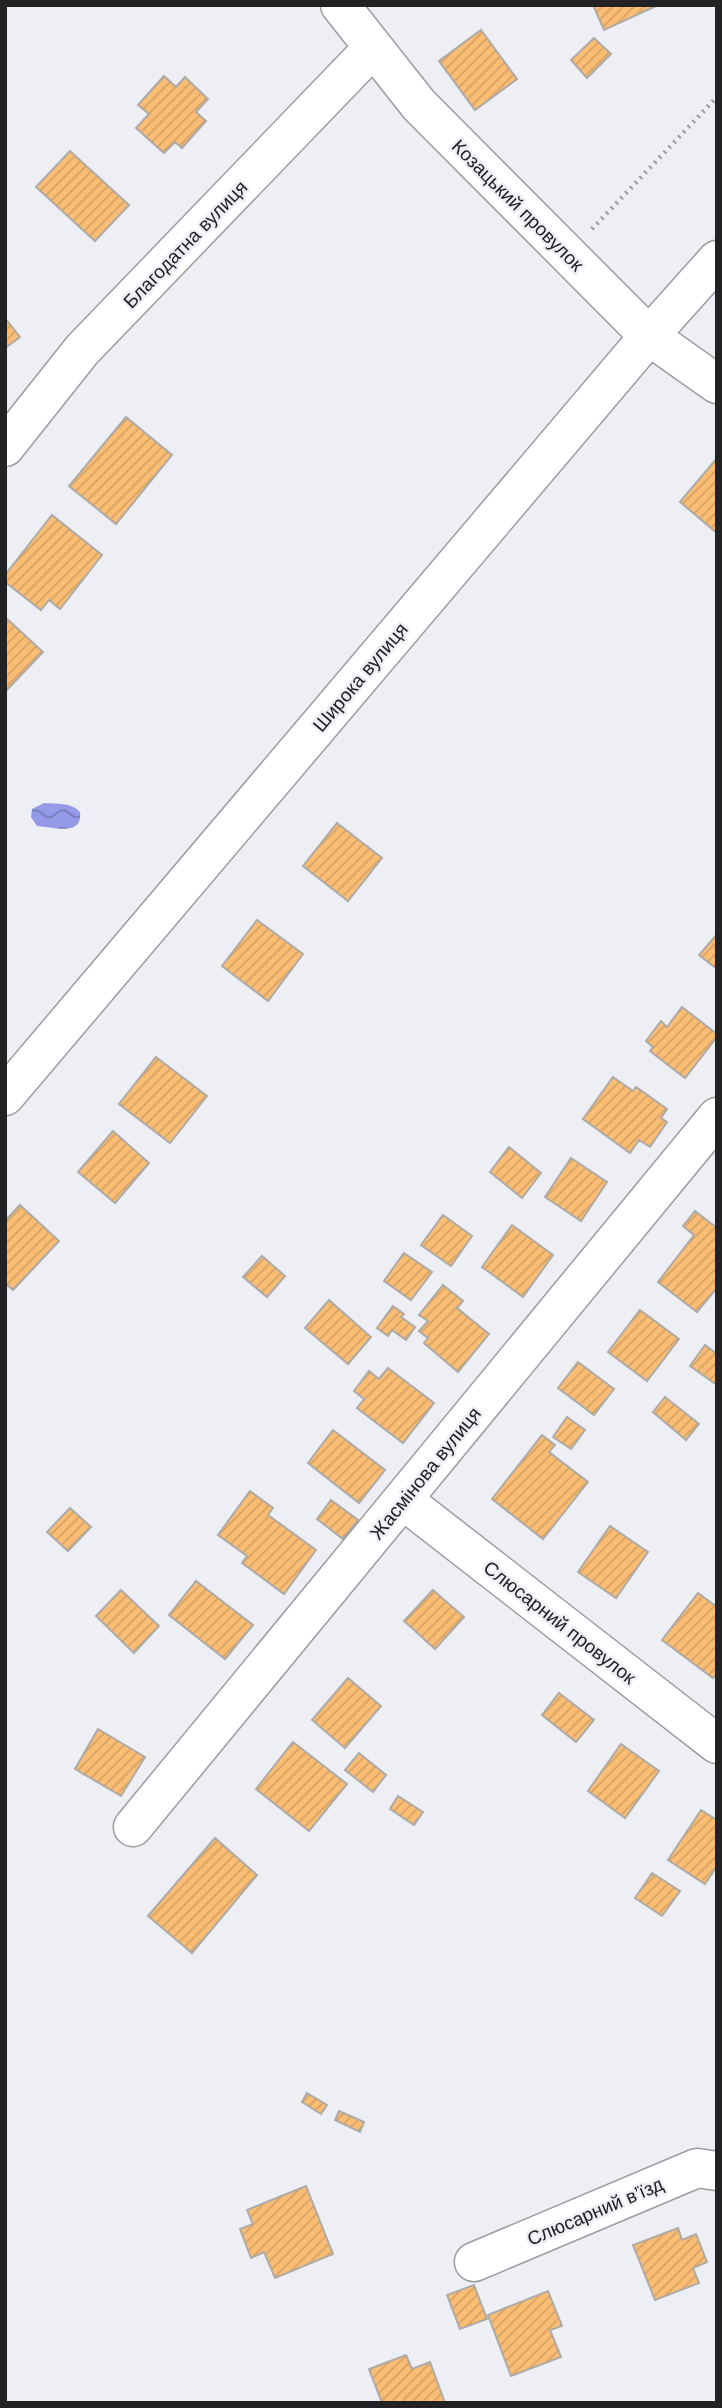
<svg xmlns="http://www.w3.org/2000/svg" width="722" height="2408" viewBox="0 0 722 2408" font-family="Helvetica,sans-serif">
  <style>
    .water { fill: url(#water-waves) }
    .building { fill: url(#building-hatch); stroke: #aeaaa6; stroke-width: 2 }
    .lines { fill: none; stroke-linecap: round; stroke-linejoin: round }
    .minor-casing { stroke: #9c9ca1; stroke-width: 41 }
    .path { stroke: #9b9ca0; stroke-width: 4.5; stroke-dasharray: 2 5; stroke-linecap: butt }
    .minor { stroke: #fff; stroke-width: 38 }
    .labels { text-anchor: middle; stroke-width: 5; stroke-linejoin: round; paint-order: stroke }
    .street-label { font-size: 19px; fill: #222224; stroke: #eeeff4 }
  </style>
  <defs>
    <pattern id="water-waves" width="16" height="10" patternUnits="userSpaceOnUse" patternTransform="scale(1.75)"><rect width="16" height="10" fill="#9499e8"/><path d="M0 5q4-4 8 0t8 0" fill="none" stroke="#787cbc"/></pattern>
    <pattern id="building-hatch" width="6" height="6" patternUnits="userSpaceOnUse" patternTransform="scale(1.75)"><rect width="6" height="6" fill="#fabd73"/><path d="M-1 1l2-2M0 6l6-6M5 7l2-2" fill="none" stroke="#d6a263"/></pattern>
  </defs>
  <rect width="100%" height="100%" fill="#eeeff4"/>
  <path class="water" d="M44,803C56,804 71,802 80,812C83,837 53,827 37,826L31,817L32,809Z"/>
  <path class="building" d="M593,5H656V6L604,30Z
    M481,30L517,79L475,110L439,61Z
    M594,38L611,54L587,78L571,60Z
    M164,76L176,87L185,77L208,99L196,112L206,121L182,148L175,142L164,153L136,128L149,114L138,105Z
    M70,151L129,205L95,241L36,187Z
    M5,318L20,337L5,348Z
    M126,417L172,455L116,524L69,486Z
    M717,458V533L680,502Z
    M52,515L102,555L60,609L49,600L41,610L5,582V575Z
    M5,617L43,652L5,692Z
    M337,823L382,858L348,901L303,866Z
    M257,920L303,954L268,1001L222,966Z
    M717,934V969L699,955Z
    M682,1007L717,1034V1037L685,1078L650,1051L653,1047L646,1041L661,1021L667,1027Z
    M156,1057L207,1096L170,1143L119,1104Z
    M613,1077L633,1091L636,1087L667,1109L661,1118L667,1122L650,1147L639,1140L630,1153L583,1119Z
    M113,1131L149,1163L115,1203L78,1172Z
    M509,1147L541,1173L522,1198L490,1172Z
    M571,1158L607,1182L581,1221L545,1197Z
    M20,1205L59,1241L13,1290L5,1283V1221Z
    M695,1211L717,1228V1288L697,1312L658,1282L694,1235L683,1226Z
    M443,1215L472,1236L451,1266L421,1245Z
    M512,1225L553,1255L523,1297L482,1267Z
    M404,1253L432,1272L411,1300L384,1281Z
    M262,1256L285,1276L267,1297L243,1277Z
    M443,1285L463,1301L457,1308L489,1334L458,1372L424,1343L428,1338L419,1331L428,1321L419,1315Z
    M329,1300L371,1337L348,1364L305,1328Z
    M393,1306L404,1314L401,1317L415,1327L406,1340L392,1330L388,1336L377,1328Z
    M640,1310L679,1339L647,1381L608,1352Z
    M705,1345L717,1354V1385L690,1366Z
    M578,1362L614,1389L594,1415L558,1388Z
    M388,1368L434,1403L403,1443L357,1408L364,1399L354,1391L369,1371L379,1379Z
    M665,1397L699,1424L686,1440L653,1412Z
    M567,1417L585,1430L571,1449L553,1437Z
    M333,1430L385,1470L359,1503L308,1463Z
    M542,1435L555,1445L549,1452L588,1482L543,1539L492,1499Z
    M250,1491L273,1508L268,1515L316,1550L284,1594L242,1563L247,1556L218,1535Z
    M331,1500L358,1520L343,1539L317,1519Z
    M70,1508L91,1527L68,1551L47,1532Z
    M610,1526L648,1552L616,1598L578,1572Z
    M196,1581L253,1625L225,1659L169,1615Z
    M121,1590L159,1626L134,1653L96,1616Z
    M433,1590L464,1617L435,1649L404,1621Z
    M698,1593L717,1607V1673L713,1678L662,1640Z
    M348,1678L381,1706L345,1748L312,1720Z
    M559,1693L594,1720L576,1742L542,1715Z
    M98,1729L145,1757L121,1796L75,1769Z
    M293,1742L347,1784L309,1831L256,1789Z
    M621,1744L659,1771L625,1818L588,1791Z
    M359,1753L386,1775L373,1792L345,1770Z
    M398,1796L423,1812L414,1825L390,1809Z
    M701,1810L717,1820V1866L705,1884L668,1860Z
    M215,1838L257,1875L192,1953L148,1916Z
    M652,1873L680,1891L662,1916L635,1898Z
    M307,2093L327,2105L321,2114L302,2102Z
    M339,2111L364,2122L360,2132L335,2120Z
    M306,2186L333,2254L275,2278L264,2252L251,2258L240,2229L253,2224L247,2210Z
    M678,2228L682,2240L696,2234L707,2262L693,2268L699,2283L655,2300L633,2245Z
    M474,2285L487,2319L460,2329L447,2295Z
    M548,2291L562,2326L550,2330L561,2357L511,2376L488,2315Z
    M406,2355L412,2369L430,2362L445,2403H382L369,2369Z"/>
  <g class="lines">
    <defs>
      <path id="minor" d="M340,5L419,105L649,336L717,384
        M5,447L82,350L373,48
        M5,1096L649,336L717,260
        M403,1500L717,1744
        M133,1827L717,1117
        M474,2262L697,2168L717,2171"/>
    </defs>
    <use href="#minor" class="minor-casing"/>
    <path class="path" d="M592,229L717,97"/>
    <use href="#minor" class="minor"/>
  </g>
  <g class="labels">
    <g class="street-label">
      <text transform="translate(518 205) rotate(45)" y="7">Козацький провулок</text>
      <text transform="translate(185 244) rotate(-46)" y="7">Благодатна вулиця</text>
      <text transform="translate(360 677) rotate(-50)" y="7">Широка вулиця</text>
      <text transform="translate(425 1473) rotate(-51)" y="7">Жасмінова вулиця</text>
      <text transform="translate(560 1622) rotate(38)" y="7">Слюсарний провулок</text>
      <text transform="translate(595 2211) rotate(-23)" y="7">Слюсарний в’їзд</text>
    </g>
  </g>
  <rect width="722" height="2408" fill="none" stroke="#222224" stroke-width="14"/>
</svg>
